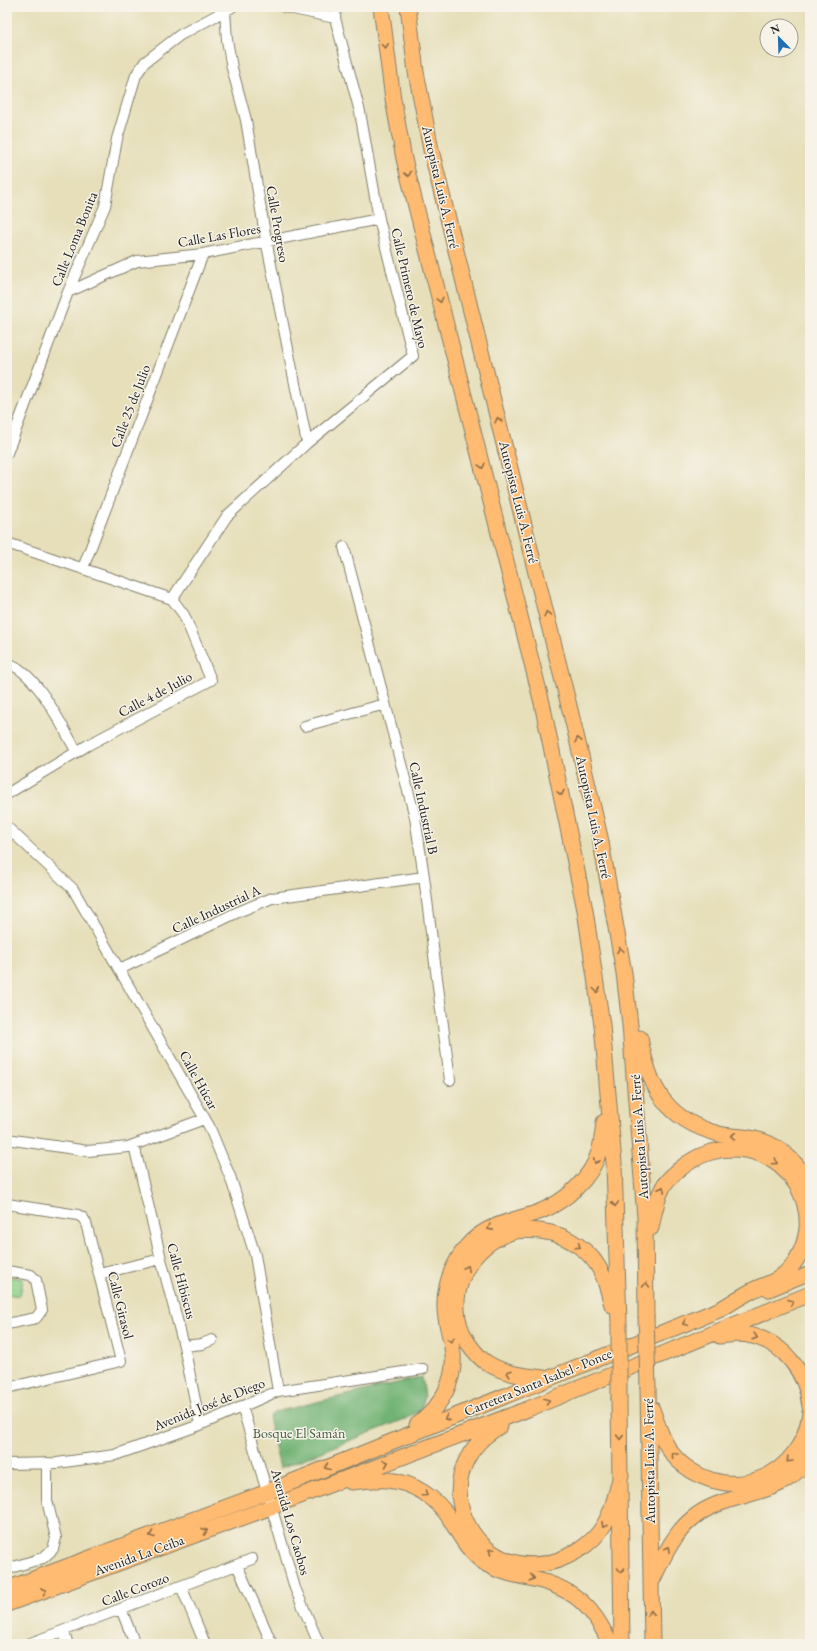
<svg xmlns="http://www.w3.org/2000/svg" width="817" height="1651" viewBox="0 0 817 1651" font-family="'EB Garamond',serif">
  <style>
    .green { fill: #8ed189; stroke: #557652 }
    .forest { fill: #72b375; stroke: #476848 }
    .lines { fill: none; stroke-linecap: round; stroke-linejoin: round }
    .minor-casing { stroke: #817e6b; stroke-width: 12 }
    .major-casing { stroke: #817e6b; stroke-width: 15 }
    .highway-casing { stroke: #817e6b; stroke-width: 17 }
    .minor { stroke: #fff; stroke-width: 10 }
    .major { stroke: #ffbb71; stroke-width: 13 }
    .highway { stroke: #ffbb71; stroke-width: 15 }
    .highway-bridge-casing { stroke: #817e6b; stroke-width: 17; stroke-linecap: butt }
    .highway-bridge { stroke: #ffbb71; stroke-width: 15 }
    .oneway { stroke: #8e6c46 }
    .labels { text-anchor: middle; stroke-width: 3; stroke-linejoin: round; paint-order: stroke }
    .street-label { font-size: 14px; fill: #1c1c1c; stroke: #f7f3e8 }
    .park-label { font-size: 14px; fill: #445b42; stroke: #f7f3e8 }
  </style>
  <rect width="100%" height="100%" fill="#f7f3e8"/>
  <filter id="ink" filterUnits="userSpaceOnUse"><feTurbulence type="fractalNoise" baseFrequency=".025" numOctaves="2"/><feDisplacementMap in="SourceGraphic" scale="8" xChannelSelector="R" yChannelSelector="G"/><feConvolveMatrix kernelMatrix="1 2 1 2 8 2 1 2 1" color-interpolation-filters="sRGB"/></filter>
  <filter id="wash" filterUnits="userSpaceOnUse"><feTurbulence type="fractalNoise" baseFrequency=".012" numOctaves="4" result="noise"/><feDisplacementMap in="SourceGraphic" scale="16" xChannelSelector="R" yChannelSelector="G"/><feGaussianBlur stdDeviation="0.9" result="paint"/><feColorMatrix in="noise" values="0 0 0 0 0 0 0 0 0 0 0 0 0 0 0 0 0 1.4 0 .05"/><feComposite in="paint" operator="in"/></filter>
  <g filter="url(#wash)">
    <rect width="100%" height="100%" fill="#e6dfba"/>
    <path class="green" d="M7,1276L23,1279L20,1296L7,1294Z"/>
    <path class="forest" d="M422,1377L425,1397L421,1409L410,1417L280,1468L269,1422L270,1416L275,1412Z"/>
  </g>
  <g filter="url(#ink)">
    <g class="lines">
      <defs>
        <path id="minor" d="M284,7L335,18
          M225,11L227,40L232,68L246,120L266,240L307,443
          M68,292L137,261L203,254L379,219
          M7,453L68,292L105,206L117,139L136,75L145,62L180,35L232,7
          M7,543L172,599L184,615L211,680L88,745L7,794
          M344,547L415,817L424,877L450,1080
          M83,568L203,254
          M172,599L227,516L307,443L413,356L379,219L360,112L335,18L336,7
          M7,663C37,672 61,725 77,752
          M305,726L385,704
          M7,827L73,889L209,1126L231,1179L255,1255L278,1391
          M120,969L238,912L272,898L424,877
          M7,1139L88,1151L128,1147L204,1119
          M134,1145L161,1259L184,1346L200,1425
          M7,1204L78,1215L83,1218L86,1223L121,1361L7,1388
          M7,1271L31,1275L36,1280L42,1310L36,1318L7,1324
          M99,1274L161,1259
          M184,1346L202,1344L212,1340
          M242,1406L295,1588L319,1644
          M7,1464L57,1463L115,1455L200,1425L278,1391L423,1369
          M237,1565L272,1644
          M7,1569L43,1558L53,1549L56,1538L47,1500V1463
          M181,1586L205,1644
          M121,1609L135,1644
          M63,1631L68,1644
          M28,1644L252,1559"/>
        <path id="major" d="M769,1290L810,1273"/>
        <path id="highway" d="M381,7L393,99L404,159L542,703L585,910L602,1025L614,1163L619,1324
          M408,7L416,72L431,150L573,722L600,837L624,973L630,1025L645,1217L646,1316
          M640,1038C649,1088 666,1120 719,1134C731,1137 743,1136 755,1139C780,1144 797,1163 810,1183
          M720,1336C729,1335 738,1333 748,1335C783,1341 807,1373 810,1407
          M544,1378C523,1376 505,1374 487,1363C479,1358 473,1350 468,1343C440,1300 468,1242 516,1231C523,1229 532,1231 540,1231C567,1234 593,1251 603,1276C607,1285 609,1295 612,1305
          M648,1388L652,1644
          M619,1400L622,1644
          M652,1409C659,1429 665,1450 682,1464C733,1506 803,1476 810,1412
          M417,1425C441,1407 458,1379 452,1347C450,1334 445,1321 445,1308C444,1288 450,1271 461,1254C481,1224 508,1223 539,1212C565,1202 591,1179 599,1152C602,1142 603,1132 604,1122
          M500,1426C413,1477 480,1596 566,1557C579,1551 591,1543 600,1531C612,1515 616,1494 621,1475
          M351,1482C363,1481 375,1479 387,1480C413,1482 437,1498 450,1519C460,1536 469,1553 486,1564C500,1572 514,1575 529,1578C572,1587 593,1605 610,1644
          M652,1581C663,1558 673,1534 693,1518C730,1488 786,1501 810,1454
          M7,1589L267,1492L721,1309C732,1302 742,1296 753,1290C763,1285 774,1283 783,1275C797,1264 805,1246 807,1228C808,1213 804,1197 796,1184C769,1143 716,1138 680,1169C674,1174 666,1180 663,1187C656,1200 654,1213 651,1228
          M7,1604L271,1507L528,1409L810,1294"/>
      </defs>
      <use href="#minor" class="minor-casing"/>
      <use href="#major" class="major-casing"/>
      <use href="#highway" class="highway-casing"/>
      <use href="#minor" class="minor"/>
      <use href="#major" class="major"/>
      <use href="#highway" class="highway"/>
      <defs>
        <path id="highway-bridge" d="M646,1316L648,1388
          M619,1324V1400"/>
      </defs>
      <use href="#highway-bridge" class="highway-bridge-casing"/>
      <use href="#highway-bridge" class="highway-bridge"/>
    </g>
    <defs><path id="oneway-chevron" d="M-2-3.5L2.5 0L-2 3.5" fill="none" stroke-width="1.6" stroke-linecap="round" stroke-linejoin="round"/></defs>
    <g class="oneway">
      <use href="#oneway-chevron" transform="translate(385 46) rotate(84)"/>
      <use href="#oneway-chevron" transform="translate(408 174) rotate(76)"/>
      <use href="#oneway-chevron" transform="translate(440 300) rotate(76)"/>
      <use href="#oneway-chevron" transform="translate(498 420) rotate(-104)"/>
      <use href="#oneway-chevron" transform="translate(482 466) rotate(76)"/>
      <use href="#oneway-chevron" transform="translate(547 614) rotate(-104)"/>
      <use href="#oneway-chevron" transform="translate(578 740) rotate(-103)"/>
      <use href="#oneway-chevron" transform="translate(561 793) rotate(78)"/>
      <use href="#oneway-chevron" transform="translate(620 950) rotate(-100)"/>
      <use href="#oneway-chevron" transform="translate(597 990) rotate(82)"/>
      <use href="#oneway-chevron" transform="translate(733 1136) rotate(-175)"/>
      <use href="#oneway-chevron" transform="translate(596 1161) rotate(115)"/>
      <use href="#oneway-chevron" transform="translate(775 1162) rotate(34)"/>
      <use href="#oneway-chevron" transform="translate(662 1189) rotate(-65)"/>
      <use href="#oneway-chevron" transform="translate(615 1204) rotate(88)"/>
      <use href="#oneway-chevron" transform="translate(490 1228) rotate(151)"/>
      <use href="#oneway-chevron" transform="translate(578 1246) rotate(34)"/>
      <use href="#oneway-chevron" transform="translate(467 1268) rotate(-62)"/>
      <use href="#oneway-chevron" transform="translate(646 1285) rotate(-91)"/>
      <use href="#oneway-chevron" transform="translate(791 1302) rotate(-22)"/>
      <use href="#oneway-chevron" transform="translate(685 1323) rotate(158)"/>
      <use href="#oneway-chevron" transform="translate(755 1337) rotate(16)"/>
      <use href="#oneway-chevron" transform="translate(451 1340) rotate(77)"/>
      <use href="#oneway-chevron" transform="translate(509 1373) rotate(-161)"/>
      <use href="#oneway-chevron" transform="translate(547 1401) rotate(-23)"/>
      <use href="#oneway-chevron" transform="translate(447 1418) rotate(158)"/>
      <use href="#oneway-chevron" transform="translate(620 1437) rotate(89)"/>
      <use href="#oneway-chevron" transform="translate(674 1455) rotate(-130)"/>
      <use href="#oneway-chevron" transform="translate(789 1460) rotate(133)"/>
      <use href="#oneway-chevron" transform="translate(386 1463) rotate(-21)"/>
      <use href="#oneway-chevron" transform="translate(327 1467) rotate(158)"/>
      <use href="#oneway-chevron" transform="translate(425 1494) rotate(35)"/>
      <use href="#oneway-chevron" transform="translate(604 1525) rotate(120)"/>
      <use href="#oneway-chevron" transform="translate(205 1531) rotate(-20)"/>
      <use href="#oneway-chevron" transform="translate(152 1535) rotate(159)"/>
      <use href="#oneway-chevron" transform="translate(668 1549) rotate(-61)"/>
      <use href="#oneway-chevron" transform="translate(491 1551) rotate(-145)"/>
      <use href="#oneway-chevron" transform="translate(621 1570) rotate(90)"/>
      <use href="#oneway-chevron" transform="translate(532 1578) rotate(12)"/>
      <use href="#oneway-chevron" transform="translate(44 1591) rotate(-20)"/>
      <use href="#oneway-chevron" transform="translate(651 1613) rotate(-91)"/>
    </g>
  </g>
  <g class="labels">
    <g class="street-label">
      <text transform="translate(441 187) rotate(77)" y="5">Autopista Luis A. Ferré</text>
      <text transform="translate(278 224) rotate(80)" y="5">Calle Progreso</text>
      <text transform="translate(219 235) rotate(-10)" y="5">Calle Las Flores</text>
      <text transform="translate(74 239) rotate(-68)" y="5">Calle Loma Bonita</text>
      <text transform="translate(410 288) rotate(77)" y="5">Calle Primero de Mayo</text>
      <text transform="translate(130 406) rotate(-69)" y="5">Calle 25 de Julio</text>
      <text transform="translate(519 502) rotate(76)" y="5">Autopista Luis A. Ferré</text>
      <text transform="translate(155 694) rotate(-28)" y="5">Calle 4 de Julio</text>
      <text transform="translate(424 808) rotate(78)" y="5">Calle Industrial B</text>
      <text transform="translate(594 817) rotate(78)" y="5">Autopista Luis A. Ferré</text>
      <text transform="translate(216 909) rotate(-25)" y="5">Calle Industrial A</text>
      <text transform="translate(199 1080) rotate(61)" y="5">Calle Húcar</text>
      <text transform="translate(639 1137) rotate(-94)" y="5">Autopista Luis A. Ferré</text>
      <text transform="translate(182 1281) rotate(75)" y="5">Calle Hibiscus</text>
      <text transform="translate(121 1305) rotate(76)" y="5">Calle Girasol</text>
      <text transform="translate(538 1382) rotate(-22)" y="5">Carretera Santa Isabel - Ponce</text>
      <text transform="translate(209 1404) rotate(-22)" y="5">Avenida José de Diego</text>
      <text transform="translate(649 1461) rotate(-91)" y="5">Autopista Luis A. Ferré</text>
      <text transform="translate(291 1522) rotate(74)" y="5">Avenida Los Caobos</text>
      <text transform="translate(139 1555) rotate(-20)" y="5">Avenida La Ceiba</text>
      <text transform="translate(135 1589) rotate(-21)" y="5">Calle Corozo</text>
    </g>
    <g class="park-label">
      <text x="299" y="1438">Bosque El Samán</text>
    </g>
  </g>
  <rect width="817" height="1651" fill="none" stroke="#f7f3e8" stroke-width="24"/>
  <g transform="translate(779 38) rotate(337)"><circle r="19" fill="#f7f3e8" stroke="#9f9d96"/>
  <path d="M0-3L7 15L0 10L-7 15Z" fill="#1f6fb2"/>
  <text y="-6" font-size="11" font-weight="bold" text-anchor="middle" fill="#1c1c1c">N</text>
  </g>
</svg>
